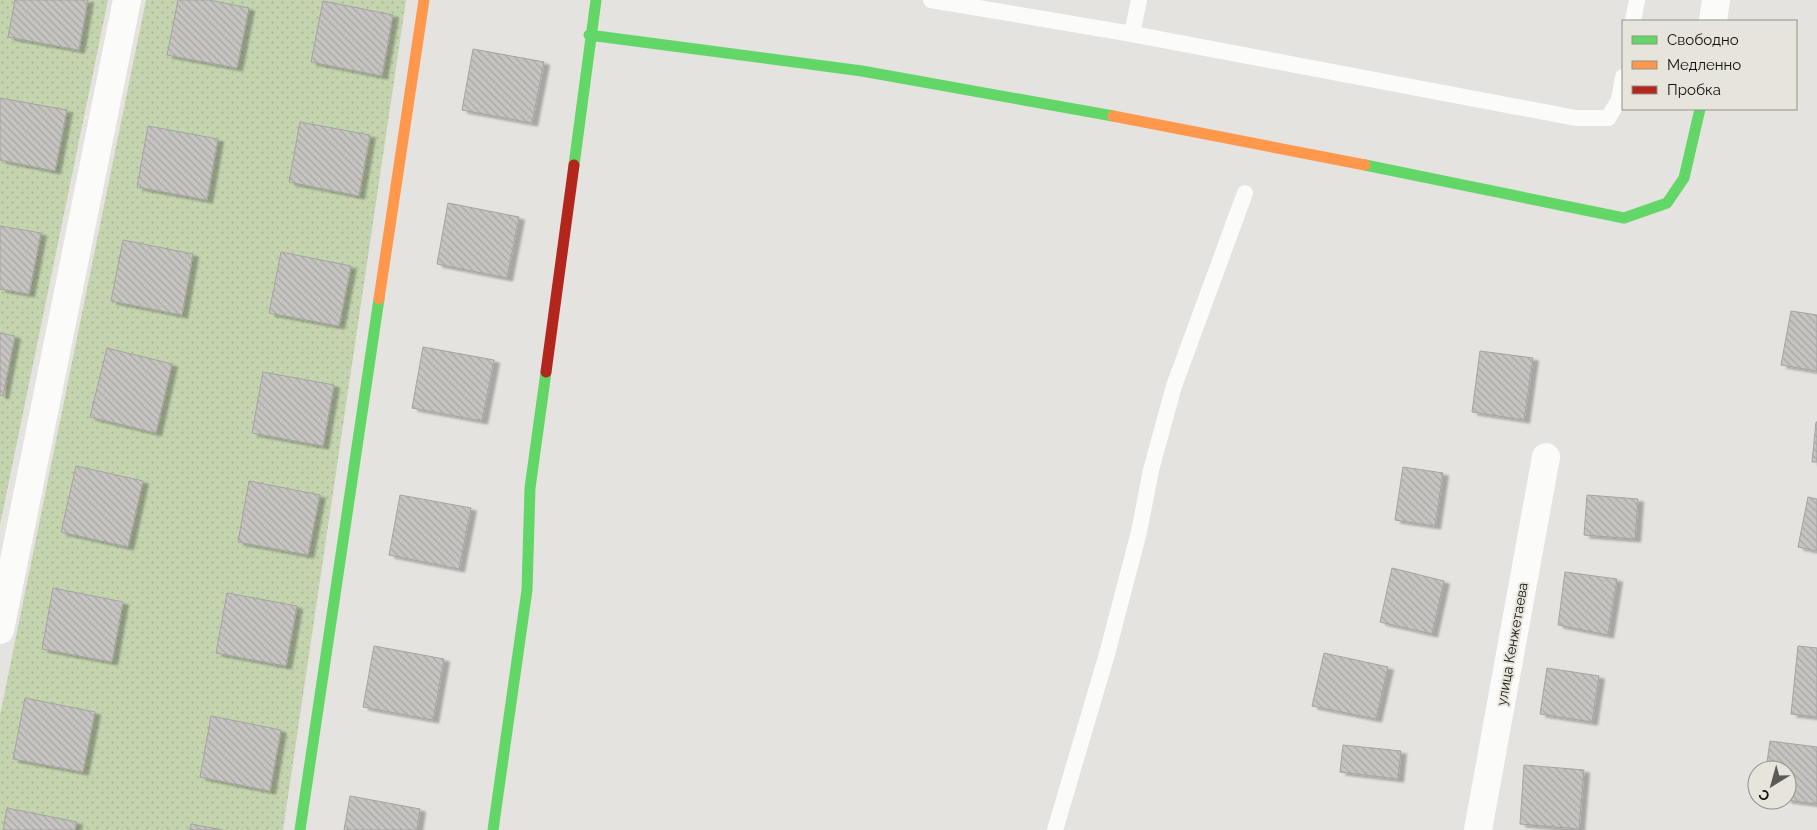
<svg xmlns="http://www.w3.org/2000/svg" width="1817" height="830" viewBox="0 0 1817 830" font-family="Raleway,sans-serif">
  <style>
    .grass { fill: url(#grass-dots) }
    .building { fill: url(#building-back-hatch); stroke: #a5a3a0; filter: url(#shadow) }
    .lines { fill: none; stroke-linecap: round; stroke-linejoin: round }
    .lane { stroke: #fbfbfa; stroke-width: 16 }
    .street { stroke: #fbfbfa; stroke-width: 28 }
    .fast { stroke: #63d668; stroke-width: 11 }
    .slow { stroke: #ff974d; stroke-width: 11 }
    .jam { stroke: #b3261e; stroke-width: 11 }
    .labels { text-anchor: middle; stroke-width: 4; stroke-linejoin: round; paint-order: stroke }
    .street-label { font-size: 14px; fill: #12110f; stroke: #e7e4dc }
  </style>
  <defs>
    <pattern id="grass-dots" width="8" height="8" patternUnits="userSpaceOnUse" patternTransform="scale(1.25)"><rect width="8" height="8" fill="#c4d4af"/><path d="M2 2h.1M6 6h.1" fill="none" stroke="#a7b595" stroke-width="1.8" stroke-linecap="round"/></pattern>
    <pattern id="building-back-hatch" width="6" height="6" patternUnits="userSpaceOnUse" patternTransform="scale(1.25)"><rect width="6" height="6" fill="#c6c4c1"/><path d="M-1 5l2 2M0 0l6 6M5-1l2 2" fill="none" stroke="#a9a7a5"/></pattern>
    <filter id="shadow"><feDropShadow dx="5.5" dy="3" stdDeviation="1" flood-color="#0004"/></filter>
  </defs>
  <rect width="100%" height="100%" fill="#e4e3df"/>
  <path class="grass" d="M0,0H108L0,525Z
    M146,0H406L283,830H0V715Z"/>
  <path class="building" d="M15,0H88L79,50L8,37Z
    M178,0H209L249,8L237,68L167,55Z
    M323,1L393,15L382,76L311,62Z
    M473,49L544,62L532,123L462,110Z
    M0,98L67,110L55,171L0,160Z
    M300,122L370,135L359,196L289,182Z
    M148,126L218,139L207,200L137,187Z
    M448,203L519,217L507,278L437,264Z
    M0,226L41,233L29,294L0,289Z
    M123,240L193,254L182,315L111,301Z
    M281,252L351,266L339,326L269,313Z
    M1791,311L1817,315V371L1781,365Z
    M0,333L15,336L3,396L0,395Z
    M423,347L494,360L482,421L412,408Z
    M107,348L172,364L156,433L90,417Z
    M1480,351L1533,358L1524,420L1472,412Z
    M263,372L334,385L323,446L252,433Z
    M1816,422H1817V462H1812Z
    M76,466L143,481L128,547L61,532Z
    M1403,467L1443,473L1435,526L1395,520Z
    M249,481L320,495L308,555L238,542Z
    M400,495L471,508L459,569L389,555Z
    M1587,495L1638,499L1635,539L1584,535Z
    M1808,497L1817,499V551L1798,547Z
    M1392,568L1444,581L1432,634L1380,622Z
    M1565,572L1617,579L1608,635L1558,625Z
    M53,588L123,602L112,662L42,649Z
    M227,593L297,606L286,666L216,653Z
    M374,646L444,659L433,720L363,707Z
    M1798,646L1817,648V717L1791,714Z
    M1324,653L1388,667L1376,719L1312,706Z
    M1547,668L1599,676L1592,722L1540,714Z
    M25,698L95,712L83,772L13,759Z
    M211,716L281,730L270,791L200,777Z
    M1770,741L1817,747V804L1786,800L1787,770H1766Z
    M1343,745L1401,751L1398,779L1340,772Z
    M1524,765L1584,770L1579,829L1520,824Z
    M350,796L420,809L417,830H344Z
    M7,808L77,822L75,830H3Z
    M191,824L223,830H190Z"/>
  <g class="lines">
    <path class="lane" d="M931,0L1132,34L1576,118H1608L1619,100L1623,77
      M1633,21L1637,0
      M1132,34L1139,0
      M1055,830L1107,654L1139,532L1151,470L1174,386L1245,193"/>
    <path class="street" d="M1713,21L1716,0
      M0,630L127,0
      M1478,830L1546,457"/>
    <path class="fast" d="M589,35L862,71L1113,116
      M574,165L596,0
      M1365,165L1624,218L1667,203L1684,178L1700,109
      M300,830L379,299
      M493,830L527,590L530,488L546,372"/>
    <path class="slow" d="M1113,116L1365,165
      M379,299L424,0"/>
    <path class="jam" d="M546,372L574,165"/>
  </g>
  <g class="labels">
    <g class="street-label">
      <text transform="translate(1512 644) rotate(-80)" y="5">улица Кенжетаева</text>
    </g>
  </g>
  <rect x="1622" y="20" width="175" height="90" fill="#e7e4dc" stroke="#92908a"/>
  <rect x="1632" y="36" width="25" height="8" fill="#63d668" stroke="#92908a"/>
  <text x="1667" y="45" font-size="15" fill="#12110f">Свободно</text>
  <rect x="1632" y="61" width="25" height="8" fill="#ff974d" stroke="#92908a"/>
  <text x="1667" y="70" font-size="15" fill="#12110f">Медленно</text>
  <rect x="1632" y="86" width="25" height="8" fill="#b3261e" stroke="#92908a"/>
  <text x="1667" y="95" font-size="15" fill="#12110f">Пробка</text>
  <g transform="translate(1772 785) rotate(217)"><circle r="24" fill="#e7e4dc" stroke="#92908a"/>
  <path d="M0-4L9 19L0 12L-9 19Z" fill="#5c5a58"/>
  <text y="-8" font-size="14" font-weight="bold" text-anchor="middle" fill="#12110f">С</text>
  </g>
</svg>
